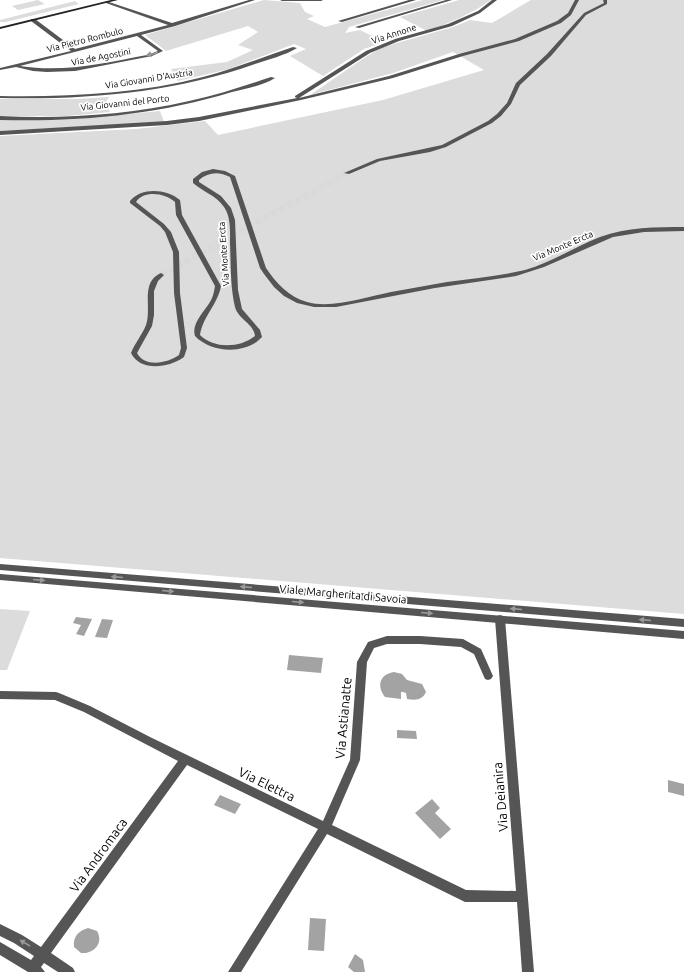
<svg xmlns="http://www.w3.org/2000/svg" width="684" height="972" viewBox="0 0 684 972" font-family="Ubuntu,sans-serif">
  <style>
    .green { fill: #dcdcdc }
    .water { fill: #a3a3a3 }
    .lines { fill: none; stroke-linecap: round; stroke-linejoin: round }
    .minor-tunnel { stroke: #d9d9d9; stroke-width: 6; stroke-dasharray: 6 3; stroke-linecap: butt }
    .minor { fill: #555; fill-rule: evenodd }
    .tertiary { fill: #555; fill-rule: evenodd }
    .secondary { fill: #222; fill-rule: evenodd }
    .oneway { fill: #999 }
    .labels { text-anchor: middle; stroke-width: 3.5; stroke-linejoin: round; paint-order: stroke }
    .far-street-label { font-size: 9px; fill: #000; stroke: #fff }
    .street-label { font-size: 11px; fill: #000; stroke: #fff }
    .near-street-label { font-size: 13px; fill: #000; stroke: #fff }
  </style>
  <rect width="100%" height="100%" fill="#fff"/>
  <path class="green" d="M38,0L45,4L18,10L12,6Z
    M264,0L300,3L305,12L314,16L307,19L325,27L423,0H443L349,27L345,33L360,30L384,42L364,49L323,76L290,56L306,49L294,44L229,69L178,81L171,69L227,62L253,50L238,45L258,32L248,26L166,51L145,35Z
    M459,0H491C471,14 450,23 427,31L400,17Z
    M531,0H684V614L0,558V136L136,129L205,121L218,135L383,100L484,70L453,52L393,73L310,95L367,56L383,47L453,27L470,20L492,23Z
    M75,1L79,4L6,22H0V20Z
    M109,97L105,104L110,112L68,116H0V99H76Z
    M160,111L164,122L0,131V119L64,120Z
    M0,609L30,611L7,670H0Z"/>
  <path class="water" d="M76,617L92,619L84,636L76,634L81,625L73,623Z
    M102,619L113,620L107,638L95,637Z
    M289,655L323,658L321,673L287,670Z
    M394,672L402,674L407,680L422,684L426,692C422,701 415,700 407,699L406,693L403,692H401V699L385,697C376,686 380,674 394,672Z
    M397,730L416,731L417,739L397,738Z
    M668,780L684,784V796L668,792Z
    M220,795L241,804L235,814L214,805Z
    M432,799L440,808L435,813L451,829L440,839L415,813Z
    M310,918L326,919L324,951L308,950Z
    M88,928L97,931C104,943 94,954 81,953L74,947C73,937 78,931 88,928Z
    M355,954L363,960L365,972H354L348,967Z"/>
  <g class="lines">
    <path class="minor-tunnel" d="M161,275L347,173"/>
    <path class="minor" d="M249,0H255L175,26L141,35L163,51L152,56L75,71L47,72L33,71L16,67L0,70V68L71,51L31,21V19H35L75,49L168,25L106,3V1L172,23ZM137,36L158,51L147,55C104,63 64,73 20,66Z
      M280,0H323L321,1H282Z
      M409,0H416L342,22L338,21Z
      M446,0H452L359,28L355,27Z
      M492,0H497L480,13L452,26L399,41L370,53L299,98L389,76L459,54L515,39L557,21L568,13L575,0H579L571,15L561,23L519,41L463,56L393,78L301,100L199,121L167,125L0,135V131L167,121L199,117L297,98L295,97V96L366,51L395,39L448,24L478,11Z
      M603,0H607V4L586,15L551,56L520,85L511,104L501,116L492,123L446,147L430,152L380,161L349,174L344,173L377,159L442,145L488,121L497,114L507,103L516,83L547,54L584,13L604,3Z
      M293,47L297,48C286,55 267,60 255,64C173,93 86,100 0,98V96C68,97 137,94 203,77C234,69 263,57 293,47Z
      M271,77L275,78C265,85 245,89 232,92C157,115 79,122 0,120V116C64,119 127,115 189,101C217,95 244,86 271,77Z
      M213,169L225,171L235,176L266,268C276,283 289,297 307,302C332,309 366,297 391,292C410,289 428,285 447,282C473,278 500,276 525,270C552,262 575,247 600,237C627,227 656,227 684,227V231L644,232L613,237L544,267L516,276L435,288L336,307H314L297,303L284,296L274,287L264,274L260,268L230,177C219,171 208,172 199,180V182L221,196L231,208L235,220L238,290L242,309L260,330L262,337C246,355 211,353 195,336C191,324 204,312 210,302C213,297 214,292 215,286L176,215L175,202C165,193 144,190 136,202L164,224L171,232L179,252L180,293L187,348L184,357C169,368 140,372 131,353C135,343 142,335 146,325C152,308 140,282 161,273L164,275L158,281L154,291V315L152,326L137,353C145,368 168,363 179,355L181,348L174,293L173,252L165,232L160,226L130,203V201C142,187 166,189 180,200L182,215L221,286C218,304 203,316 200,335C214,349 240,348 255,336C254,324 238,319 235,307C230,286 231,264 230,243C230,231 231,217 224,207C216,195 203,192 193,183V179L202,172Z
      M500,615L503,616L505,619L534,972H522L517,902H465L327,834L241,972H228L318,829L187,765L51,953L73,968L75,972H58L44,963L41,967L45,972H28L0,955V942L31,960L34,956L14,943L0,936V924L22,935L41,947L178,761L84,712L55,700L0,699V691L56,692L59,693L90,706L150,737L323,821L350,760L357,662L368,642L387,636H420L463,639L481,649L493,676L491,679L488,680L485,679L474,654L461,647L420,644H387L374,648L367,662L360,760L332,825L466,890L516,891L495,619L497,616Z"/>
    <path class="tertiary" d="M0,564L684,619V627L0,570Z
      M0,574L684,631V639L0,580Z"/>
    <path class="secondary" d="M111,0H118L0,29V27Z"/>
  </g>
  <defs><path id="oneway-solid" d="M-6-.8H1V-3.2L6.5 0L1 3.2V.8H-6Z"/></defs>
  <g class="oneway">
    <use href="#oneway-solid" transform="translate(152 54) rotate(167)"/>
    <use href="#oneway-solid" transform="translate(117 577) rotate(-175)"/>
    <use href="#oneway-solid" transform="translate(39 580) rotate(5)"/>
    <use href="#oneway-solid" transform="translate(246 587) rotate(-175)"/>
    <use href="#oneway-solid" transform="translate(168 591) rotate(5)"/>
    <use href="#oneway-solid" transform="translate(298 602) rotate(5)"/>
    <use href="#oneway-solid" transform="translate(516 609) rotate(-175)"/>
    <use href="#oneway-solid" transform="translate(427 613) rotate(5)"/>
    <use href="#oneway-solid" transform="translate(645 620) rotate(-175)"/>
    <use href="#oneway-solid" transform="translate(25 943) rotate(-149)"/>
  </g>
  <g class="labels">
    <g class="far-street-label">
      <text transform="translate(394 34) rotate(-18)" y="3">Via Annone</text>
      <text transform="translate(85 40) rotate(-14)" y="3">Via Pietro Rombulo</text>
      <text transform="translate(101 57) rotate(-11)" y="3">Via de Agostini</text>
      <text transform="translate(149 79) rotate(-9)" y="3">Via Giovanni D'Austria</text>
      <text transform="translate(125 103) rotate(-6)" y="3">Via Giovanni del Porto</text>
      <text transform="translate(563 246) rotate(-23)" y="3">Via Monte Ercta</text>
      <text transform="translate(224 254) rotate(-94)" y="3">Via Monte Ercta</text>
    </g>
    <g class="street-label">
      <text transform="translate(343 594) rotate(5)" y="4">Viale Margherita di Savoia</text>
    </g>
    <g class="near-street-label">
      <text transform="translate(343 718) rotate(-85)" y="5">Via Astianatte</text>
      <text transform="translate(267 784) rotate(26)" y="5">Via Elettra</text>
      <text transform="translate(500 797) rotate(-95)" y="5">Via Deianira</text>
      <text transform="translate(98 855) rotate(-54)" y="5">Via Andromaca</text>
    </g>
  </g>
</svg>
